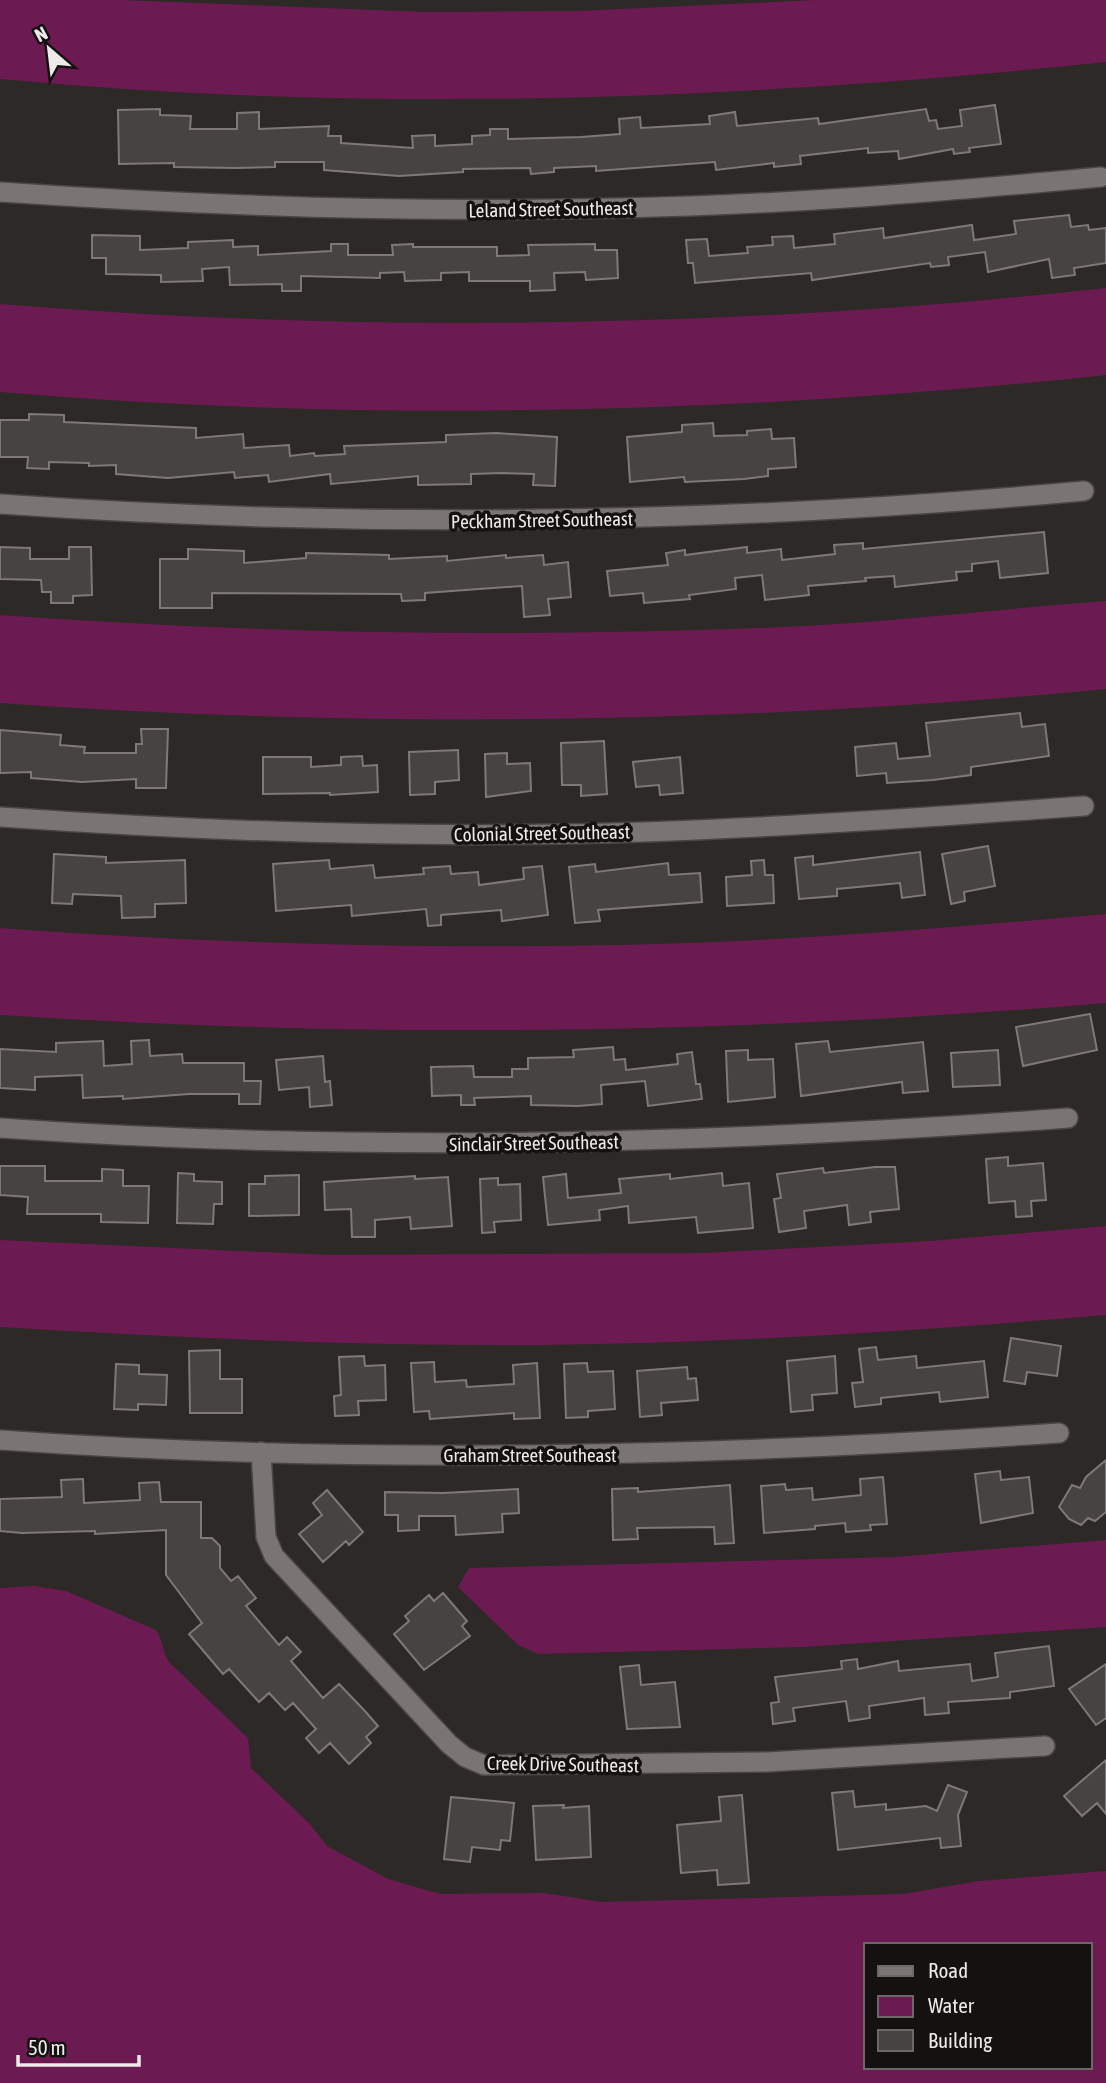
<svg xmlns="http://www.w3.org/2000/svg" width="1106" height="2083" viewBox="0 0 1106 2083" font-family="'Asap Condensed',sans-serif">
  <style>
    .water { fill: #6c1b52; fill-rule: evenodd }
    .building { fill: #484343; stroke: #7e7879; stroke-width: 2 }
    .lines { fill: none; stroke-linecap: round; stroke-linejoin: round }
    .minor-casing { stroke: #4a4644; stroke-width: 22 }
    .minor { stroke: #7a7573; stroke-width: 19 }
    .labels { text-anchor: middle; stroke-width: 7; stroke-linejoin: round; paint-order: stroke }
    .street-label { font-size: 19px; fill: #edeae9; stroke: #141211 }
  </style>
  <rect width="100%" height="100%" fill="#2d2927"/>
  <path class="water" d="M0,0H121L426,12L576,11L817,0H1106V62C739,100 368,114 0,79Z
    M1106,288V375C739,414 368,423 0,392V304C367,334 740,328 1106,288Z
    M1106,601V689C738,724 369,729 0,703V615C261,634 523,638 784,627C892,622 999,609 1106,601Z
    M1106,914V1003C735,1034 372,1039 0,1015V928C218,944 437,950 656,944C806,940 956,927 1106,914Z
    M1106,1226V1315C918,1331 729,1343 539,1345C359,1346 180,1338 0,1327V1240L330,1255L704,1253L930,1241Z
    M1106,1540V1627L803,1647L539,1654L518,1645L458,1587L469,1568L895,1557Z
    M34,1586L66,1591L156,1630C163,1640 162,1651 169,1662L248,1738L251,1768L309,1823L327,1846L388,1879L440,1894L544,1893L602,1902L903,1894L979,1881L1106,1871V2083H0V1588ZM866,1945H1090V2067H866Z"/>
  <path class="building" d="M995,105L1001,144L969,148L970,152L954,154L953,149L899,159L898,151L868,153V148L800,156L801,164L774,167V163L716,170L715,162L596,171V166L554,168V172L531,174L530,168L463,169V172L399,176L324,170V162H275V167L237,168L174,167V163L119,164L118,110L160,109V115L191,116L190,129H237V113L259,112V129L329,126L328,136H341V143L413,148L412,136L435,135V146L472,144V136L490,135V129H508V139L581,137L620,134L619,119L640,117L641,128L710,124L709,116L735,112L737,126L818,118L819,124L926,109L929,121L936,120L938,129L962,126L960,110Z
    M1069,215L1071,227L1088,225L1089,230L1106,228V263L1074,268L1075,275L1052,278L1049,259L988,272L985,252L948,257L949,265L931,267L930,263L812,280L811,273L695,283L693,263H688L686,240L707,239L709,256L748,253L747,247L773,245L772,237L793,236L794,248L835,244L834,234L883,228L884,238L972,225L974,240L1016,234L1014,221Z
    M92,235L140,236V250L188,248V242L233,240V247L258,246V255L331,251V244H348V255H393L392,245L413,244V247H497V256L529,255L528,245L595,244V250H617L618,278L586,280L585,272L554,273L555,290L530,291V281H469V272L441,273V280L405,281L404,272L380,273V278L301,276V291H282V284L230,285L229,267L202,269L203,281L161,282V275L106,274V258H92Z
    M29,414L64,415V422L196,428V438L243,434L244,448L289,445L290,456L314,453L315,456L345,454L344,446L446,442V435L496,433L557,437L555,486L533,485L534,474L502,473L471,474V484L418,485V476L331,484L330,474L269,482L268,475L235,478L234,472L168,478L116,474V465L89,466V463L49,462V469L27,468L28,457H0V420H29Z
    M713,423L714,436L747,435V431L771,429L772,439L794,438L796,467L768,469V476L744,479L685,482L684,477L630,482L627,437L682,432V425Z
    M1044,532L1048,573L1000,578L998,561L972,564V571L956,572L957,580L895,587L894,576L865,578L866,581L808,586L809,595L765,600L762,575L735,578L736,589L689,595L690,599L644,603L643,593L610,596L607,571L668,565L666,553L685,550V555L747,547V553L781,549L782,560L835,554L834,545L863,543V549Z
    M0,547L30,548V559H69V547H91L92,595L73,596V603H51V592H42L41,580L0,579Z
    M188,549L244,551V563L306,558V553L389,555V559L447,556V561L506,555V558L543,555L544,565L568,562L571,597L548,599L550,615L524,617L522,586L425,593V600L402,601L401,594L212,593V608H160V559H188Z
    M1020,713L1022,727L1045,724L1049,756L971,767V775L933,780L887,783L886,773L857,776L855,747L896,743L898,759L930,756L926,723Z
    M141,729H168L166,788H136V779L82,782L31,778V772L0,773V730L61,735L60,745L85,747L84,753H136V744H142Z
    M604,741L607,794L581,796V785H562L561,743Z
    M458,750L459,780L435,782V794L410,795L409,752Z
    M507,753V764L530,763L531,791L486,797L485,754Z
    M362,756L363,766L377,765L378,792L330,795V793L263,794V757H311V767L341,765V757Z
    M680,757L683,793L660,795L659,785L636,787L633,762Z
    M988,846L995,886L964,892L965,901L951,904L942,854Z
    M920,852L925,895L902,898L900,883L837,889V896L799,899L795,858L813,856V865Z
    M54,854L106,857V863L185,860L186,903L155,904V917L122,918L121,896L73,894L72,904L52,903Z
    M329,860L330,869L373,865L375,878L424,874L423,868L450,866L451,874L478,872L479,885L524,879L523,868L542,866L548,915L502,921L501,910L441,915V925L428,926L426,909L352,916L351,905L276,911L273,864Z
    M764,860L765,875H773L774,903L727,906L726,877L752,875L751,861Z
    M668,863L669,875L700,873L702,902L598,910L600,921L575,923L569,867L595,864L596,872Z
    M1090,1014L1097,1050L1023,1066L1016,1027Z
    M149,1040L150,1056L182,1054L183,1063H244V1081H261L260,1104H239V1094H189L123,1099V1096L83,1098L82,1075L35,1077V1090L0,1088V1049L56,1052V1043L103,1041L104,1066L132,1064L131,1041Z
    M828,1041L830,1052L923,1042L928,1091L903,1093L902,1082L801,1096L796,1044Z
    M613,1047L614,1060L625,1059L626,1070L678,1064L677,1054L692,1052L696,1084H700L702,1099L648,1106L645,1081L601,1085L602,1104L578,1106L531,1105V1096L474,1098L475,1105H461V1095L432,1096L431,1067L473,1066L474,1077H512V1069H528V1058L574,1057L573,1050Z
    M748,1050V1060L773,1059L775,1097L728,1102L726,1051Z
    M998,1050L1000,1085L953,1087L951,1053Z
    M323,1056L325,1082L330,1081L332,1105L310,1107L309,1087L279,1090L276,1060Z
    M1008,1157V1166L1043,1163L1046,1200L1031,1201L1032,1216L1016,1217L1015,1201L989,1203L986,1159Z
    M0,1166H45V1181H102V1169L123,1170V1186H149L148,1223L101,1222V1214H27L28,1197L0,1195Z
    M875,1167H895L899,1209L870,1212L871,1222L849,1225L847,1205L804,1211L806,1228L779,1232L774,1199L781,1198L777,1174L823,1168L824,1173Z
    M178,1173L194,1174V1181L222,1182V1204H214L213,1224L177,1223Z
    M722,1173L723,1186L749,1183L753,1228L698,1233L696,1217L629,1223L628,1206L599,1210L600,1220L548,1225L543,1177L566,1174L568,1198L621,1193L619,1179L670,1174V1179Z
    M299,1175V1215L249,1216V1184H265V1176Z
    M415,1176V1179L448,1177L452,1226L411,1229L410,1217L375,1220V1237H352L351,1209L325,1210L324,1182Z
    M498,1178V1185L520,1184L521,1220L494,1222L495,1232L482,1233L480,1179Z
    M1011,1338L1061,1346L1057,1376L1027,1372L1025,1384L1004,1381Z
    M876,1347L878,1360L916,1356L917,1368L984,1361L988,1397L940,1402L939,1392L881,1398V1404L855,1407L852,1383L863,1382L859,1349Z
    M220,1350V1379H242V1413H190L189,1351Z
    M364,1356L365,1366L385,1365L386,1400L358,1401L359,1415L335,1416L334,1396L341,1395L339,1357Z
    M835,1356L837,1393L812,1395L813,1410L791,1412L787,1361Z
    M434,1362L435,1382L466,1380L467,1387L514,1384L513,1365L537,1363L540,1418L514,1419V1413L430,1419L429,1411L414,1412L411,1363Z
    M587,1363L588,1372L613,1371L615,1409L588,1411V1417L566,1418L564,1364Z
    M116,1364L139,1365V1374L167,1375L166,1405L138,1404V1410L114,1409Z
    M687,1367L688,1379L696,1378L698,1400L661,1403L662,1415L640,1417L637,1371Z
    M1106,1460V1512L1095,1521L1088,1518L1081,1525L1069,1519L1059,1507L1072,1485L1080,1488L1086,1477Z
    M1000,1471L1001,1480L1029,1477L1033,1513L981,1523L975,1474Z
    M883,1477L887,1524L870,1525L871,1530L846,1532L845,1523L815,1526V1529L764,1533L761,1486L785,1484L786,1490L812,1488L813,1500L861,1495L860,1479Z
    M83,1479L84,1503L140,1500L139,1483L159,1482L161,1502H201V1538H212L220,1546V1568L231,1581L238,1576L256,1598L246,1606L279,1645L287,1637L301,1652L291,1661L323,1698L339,1684L364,1710L378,1726L366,1737L371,1743L349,1764L330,1743L319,1753L306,1738L316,1729L293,1703L285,1710L269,1693L259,1702L229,1669L223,1674L189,1634L202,1623L166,1575V1530L95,1534V1531L22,1533L0,1531V1499L62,1497L61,1480Z
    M730,1485L734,1543L715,1544L714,1527L637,1528L638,1539L613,1540L612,1489L638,1488V1492Z
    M518,1489L519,1513L502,1514L503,1532L456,1535L455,1516H419V1530L398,1531V1515H385V1492L443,1493Z
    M327,1490L363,1532L349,1545L346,1541L323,1562L299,1534L322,1515L313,1503Z
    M443,1593L467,1621L462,1626L470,1636L424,1670L394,1634L409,1621L405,1616L429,1595L434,1601Z
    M1049,1646L1054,1686L1010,1692V1698L948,1702L949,1713L925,1715L924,1698L869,1706L870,1718L849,1721L846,1701L793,1708L795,1721L773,1724L771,1703L779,1702L775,1677L842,1669L841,1661L857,1659L858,1669L898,1661L899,1671L970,1664L972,1681L998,1677L995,1653Z
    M1106,1664V1718L1096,1725L1069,1689Z
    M639,1665L641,1685L675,1682L680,1727L627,1729L620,1667Z
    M1106,1760V1814L1097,1803L1082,1816L1064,1796Z
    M948,1785L967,1792L958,1815L961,1846L941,1848L940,1838L838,1850L832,1793L853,1791L855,1807L886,1804V1810L926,1806L937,1811Z
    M742,1795L749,1883L718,1885L717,1870L681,1873L677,1825L721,1821L719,1797Z
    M451,1797L514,1803L510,1841L501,1840L500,1850L472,1847L470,1862L444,1859Z
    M564,1805L563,1808L589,1806L591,1857L536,1860L533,1806Z"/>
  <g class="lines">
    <defs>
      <path id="minor" d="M0,192C207,206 413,213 620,208C781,205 941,192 1101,177
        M0,504C362,529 722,524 1084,491
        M0,817C214,832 429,839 643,832C790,827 937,817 1084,806
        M0,1128C356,1153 712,1144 1068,1118
        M0,1440C353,1465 706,1457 1059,1433
        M261,1452L266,1537L274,1556L449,1744L465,1757L484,1765L767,1762L1045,1746"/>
    </defs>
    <use href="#minor" class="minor-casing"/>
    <use href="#minor" class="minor"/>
  </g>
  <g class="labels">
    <g class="street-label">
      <text transform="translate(551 209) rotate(-1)" y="7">Leland Street Southeast</text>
      <text transform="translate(542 520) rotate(-1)" y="7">Peckham Street Southeast</text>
      <text transform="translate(542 833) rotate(-1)" y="7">Colonial Street Southeast</text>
      <text transform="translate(534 1143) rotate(-1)" y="7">Sinclair Street Southeast</text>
      <text x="530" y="1462">Graham Street Southeast</text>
      <text transform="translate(563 1764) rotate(1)" y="7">Creek Drive Southeast</text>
    </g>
  </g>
  <rect x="864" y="1943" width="228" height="126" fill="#141211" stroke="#6b6867" stroke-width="2"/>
  <rect x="878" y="1966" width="35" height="10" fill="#7a7573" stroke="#6b6867" stroke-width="2"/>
  <text x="928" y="1978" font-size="21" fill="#edeae9">Road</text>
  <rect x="878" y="1996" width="35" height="21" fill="#6c1b52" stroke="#6b6867" stroke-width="2"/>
  <text x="928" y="2013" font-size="21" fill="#edeae9">Water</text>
  <rect x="878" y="2030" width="35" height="21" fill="#484343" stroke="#6b6867" stroke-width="2"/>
  <text x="928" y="2048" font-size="21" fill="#edeae9">Building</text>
  <g transform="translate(49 49) rotate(332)" stroke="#141211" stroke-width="5" paint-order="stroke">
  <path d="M0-5L12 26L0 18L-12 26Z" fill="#edeae9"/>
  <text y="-10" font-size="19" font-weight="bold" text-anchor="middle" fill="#edeae9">N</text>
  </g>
  <path d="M18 2055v10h121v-10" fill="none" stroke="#edeae9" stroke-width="3.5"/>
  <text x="28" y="2055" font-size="21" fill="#edeae9" stroke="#141211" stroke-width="5" paint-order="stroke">50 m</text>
</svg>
